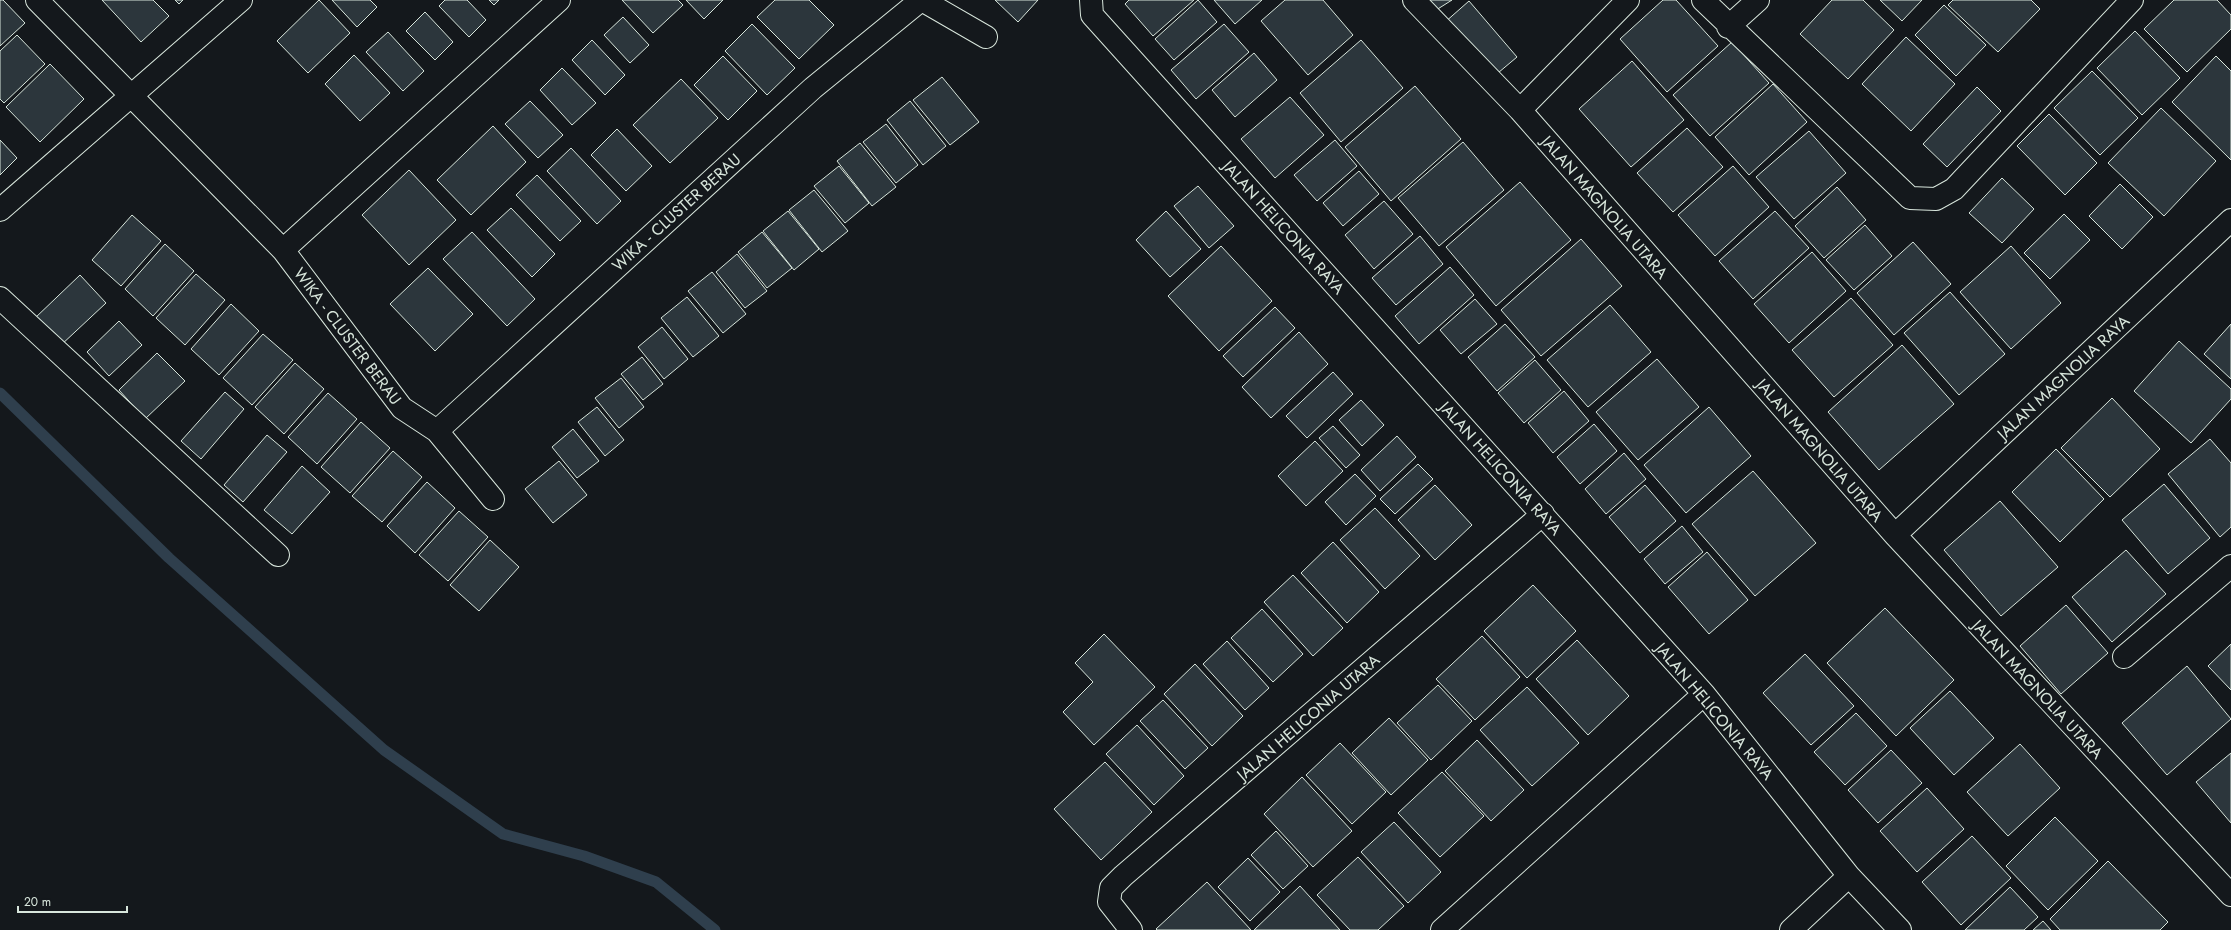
<svg xmlns="http://www.w3.org/2000/svg" width="2231" height="930" viewBox="0 0 2231 930" font-family="Jost,sans-serif">
  <style>
    .lines { fill: none; stroke-linecap: round; stroke-linejoin: round }
    .stream { stroke: #2f3f4d; stroke-width: 11 }
    .building { fill: #2c363c; stroke: #d8e6dc }
    .street-casing { stroke: #d8e6dc; stroke-width: 24 }
    .street { stroke: #14181c; stroke-width: 22 }
    .labels { text-anchor: middle; stroke-width: 3; stroke-linejoin: round; paint-order: stroke }
    .street-label { font-size: 16px; fill: #d8e6dc; stroke: #14181c }
  </style>
  <rect width="100%" height="100%" fill="#14181c"/>
  <g class="lines">
    <path class="stream" d="M0,393L169,558L384,750L503,834L584,856L656,882L715,930"/>
  </g>
  <path class="building" d="M0,0H3L25,23L0,46Z
    M102,0H153L169,16L141,42Z
    M175,0H183L179,4Z
    M319,0L350,33L308,73L277,41Z
    M332,0H370L377,7L357,27Z
    M445,0H467L486,20L469,37L439,6Z
    M489,0H499L494,5Z
    M622,0H678L683,5L653,33Z
    M686,0H723L704,19Z
    M775,0H809L834,25L799,59L757,17Z
    M995,0H1038L1018,22Z
    M1129,0H1194L1153,36L1125,4Z
    M1198,0L1217,22L1174,60L1155,39Z
    M1214,0H1262L1235,24Z
    M1285,0H1323L1353,35L1308,75L1261,21Z
    M1425,0H1452L1433,12Z
    M1663,0H1676L1718,46L1667,92L1620,39Z
    M1832,0H1863L1894,30L1848,79L1800,34Z
    M1880,0H1922L1902,21Z
    M1953,0H2031L2040,9L1998,52L1948,5Z
    M2174,0H2217L2231,15V29L2187,72L2144,29Z
    M1469,1L1517,57L1492,78L1444,23Z
    M1944,5L1986,45L1956,76L1915,35Z
    M425,12L453,42L435,60L406,31Z
    M623,17L649,45L630,63L604,35Z
    M752,24L795,68L767,95L725,51Z
    M1224,24L1249,52L1196,99L1171,70Z
    M2135,31L2180,78L2142,115L2097,68Z
    M388,32L424,71L403,91L366,52Z
    M17,35L45,64L4,103L0,99V51Z
    M1906,37L1955,84L1911,131L1862,84Z
    M592,40L625,75L605,95L572,60Z
    M1361,40L1403,88L1341,142L1300,93Z
    M1732,42L1769,83L1710,136L1673,95Z
    M1254,53L1277,80L1235,117L1212,90Z
    M354,55L390,93L360,121L325,84Z
    M723,56L757,91L728,120L694,85Z
    M2216,56L2231,71V160L2172,102Z
    M1632,61L1684,120L1631,167L1579,109Z
    M50,64L84,99L40,142L6,107Z
    M562,68L596,103L572,125L540,90Z
    M2092,71L2138,118L2100,155L2054,108Z
    M942,77L979,122L950,145L913,100Z
    M681,79L718,118L670,163L633,125Z
    M1773,84L1807,122L1749,175L1715,137Z
    M1415,86L1461,139L1391,201L1345,147Z
    M1977,87L2001,111L1947,167L1923,144Z
    M1290,97L1324,135L1275,178L1241,139Z
    M530,101L563,135L538,158L505,124Z
    M910,101L946,146L923,165L887,120Z
    M2161,108L2216,161L2164,216L2108,163Z
    M2049,114L2097,163L2065,195L2017,146Z
    M886,124L918,165L896,183L863,142Z
    M493,126L526,162L471,215L437,180Z
    M1687,128L1723,167L1673,212L1637,173Z
    M617,129L652,166L626,191L591,155Z
    M1809,131L1846,173L1794,219L1756,177Z
    M0,140L17,158L0,175Z
    M1335,140L1357,166L1317,201L1294,175Z
    M1463,142L1504,190L1439,246L1398,198Z
    M860,143L896,187L872,206L837,161Z
    M571,148L621,201L597,224L547,171Z
    M839,166L869,203L845,223L814,186Z
    M1733,166L1769,207L1715,256L1678,215Z
    M409,170L456,220L409,265L362,215Z
    M1359,171L1379,194L1343,226L1323,203Z
    M537,175L581,221L560,241L516,195Z
    M2002,178L2034,209L2002,243L1969,213Z
    M1520,182L1571,240L1496,306L1446,247Z
    M2120,184L2153,217L2122,249L2089,216Z
    M1198,186L1234,226L1209,248L1174,206Z
    M1837,187L1866,220L1824,258L1795,226Z
    M814,190L848,231L822,252L789,210Z
    M1384,201L1413,234L1374,269L1345,235Z
    M511,208L555,254L532,277L487,230Z
    M788,211L819,249L794,270L763,231Z
    M1166,211L1201,249L1170,277L1136,240Z
    M1775,211L1809,248L1753,299L1719,261Z
    M2064,214L2090,240L2050,279L2024,253Z
    M132,215L161,241L121,286L92,260Z
    M1865,225L1892,256L1854,290L1826,260Z
    M472,232L535,299L507,326L443,259Z
    M762,232L792,268L767,288L738,252Z
    M1420,236L1443,264L1396,305L1372,278Z
    M1581,239L1622,286L1541,356L1501,310Z
    M1913,242L1951,284L1894,335L1857,293Z
    M165,244L194,271L153,316L125,289Z
    M1221,246L1272,301L1219,351L1168,296Z
    M2011,246L2061,303L2011,349L1960,292Z
    M1812,252L1846,291L1789,343L1754,304Z
    M737,254L767,291L745,308L716,272Z
    M1450,267L1474,295L1419,344L1395,316Z
    M428,268L473,314L435,351L390,304Z
    M712,272L746,314L723,333L688,291Z
    M196,274L225,300L185,345L156,318Z
    M80,275L106,303L60,346L34,319Z
    M1950,292L2005,354L1959,395L1904,333Z
    M687,297L719,336L693,357L661,318Z
    M1851,298L1893,345L1834,397L1792,350Z
    M1475,299L1497,324L1461,354L1440,330Z
    M231,304L259,331L219,375L191,349Z
    M1610,305L1651,352L1588,407L1547,360Z
    M1275,307L1295,328L1243,377L1223,356Z
    M119,321L142,345L109,376L87,352Z
    M1505,324L1535,357L1497,391L1468,357Z
    M2231,324V379L2204,354Z
    M662,327L688,359L664,379L638,347Z
    M1299,332L1328,364L1271,418L1242,387Z
    M263,334L293,360L252,405L223,378Z
    M2179,341L2231,389V399L2191,443L2134,391Z
    M1902,345L1954,404L1879,470L1828,412Z
    M157,353L185,381L145,419L119,390Z
    M642,357L663,384L643,400L621,374Z
    M1657,359L1699,407L1638,460L1596,412Z
    M1535,360L1561,390L1524,423L1498,393Z
    M295,363L324,389L284,434L255,407Z
    M1333,372L1353,394L1307,438L1286,416Z
    M621,378L644,407L619,428L595,398Z
    M1564,391L1589,421L1553,453L1528,423Z
    M225,392L244,409L201,459L181,441Z
    M328,393L357,419L317,464L288,437Z
    M2112,398L2160,449L2110,497L2061,448Z
    M1361,400L1384,425L1362,446L1339,420Z
    M597,407L624,440L605,456L578,422Z
    M1709,407L1751,456L1686,513L1644,465Z
    M361,422L390,448L350,493L321,467Z
    M1594,424L1617,451L1580,484L1557,457Z
    M1333,426L1360,455L1346,468L1319,438Z
    M573,429L599,461L577,478L552,447Z
    M267,435L287,452L243,502L224,485Z
    M1397,436L1416,457L1380,491L1361,470Z
    M2210,439L2231,463V527L2220,537L2168,474Z
    M1315,441L1343,471L1306,506L1278,476Z
    M2056,449L2104,499L2060,542L2012,492Z
    M393,451L422,477L382,522L352,496Z
    M1624,453L1646,479L1606,514L1585,489Z
    M559,461L587,495L553,523L525,489Z
    M1418,464L1433,479L1395,514L1380,499Z
    M302,466L330,492L292,534L264,510Z
    M1753,471L1816,543L1755,596L1692,524Z
    M1355,474L1376,496L1346,525L1325,502Z
    M427,482L455,508L415,553L387,526Z
    M2164,484L2210,538L2168,574L2122,520Z
    M1435,485L1472,525L1435,560L1398,520Z
    M1645,485L1676,521L1640,553L1609,517Z
    M2000,501L2058,567L2001,616L1944,550Z
    M1375,508L1420,556L1385,589L1340,540Z
    M459,511L488,537L448,581L419,555Z
    M1682,526L1703,552L1665,584L1644,559Z
    M490,540L519,567L479,611L450,585Z
    M1333,542L1379,592L1347,623L1301,573Z
    M2126,550L2166,594L2112,642L2072,597Z
    M1707,552L1748,600L1709,634L1668,587Z
    M1293,575L1343,628L1313,656L1264,602Z
    M1533,585L1576,631L1527,678L1484,631Z
    M2066,605L2108,653L2061,694L2020,646Z
    M1885,608L1954,680L1896,736L1827,663Z
    M1262,609L1303,654L1273,682L1231,638Z
    M1104,634L1155,687L1094,745L1063,712L1093,682L1075,663Z
    M1482,636L1520,677L1475,720L1436,679Z
    M1577,640L1629,696L1588,735L1536,679Z
    M1227,641L1269,688L1245,710L1203,664Z
    M2231,644V690L2208,666Z
    M1805,654L1854,706L1811,745L1763,693Z
    M1195,664L1243,716L1212,746L1164,694Z
    M2187,666L2231,719L2167,775L2122,723Z
    M1438,685L1472,721L1431,760L1397,723Z
    M1527,687L1579,743L1532,786L1480,730Z
    M1950,691L1994,738L1954,775L1910,728Z
    M1163,700L1208,748L1185,769L1140,721Z
    M1856,713L1887,746L1845,785L1814,752Z
    M1389,718L1428,760L1391,795L1352,753Z
    M1137,725L1184,776L1154,805L1106,754Z
    M1477,740L1524,790L1491,821L1445,771Z
    M1340,743L1386,792L1352,824L1306,775Z
    M2020,744L2060,788L2008,836L1967,792Z
    M1891,750L1922,783L1878,823L1848,790Z
    M2231,753V823L2196,782Z
    M1105,762L1152,812L1101,860L1054,809Z
    M1442,772L1484,816L1440,857L1398,813Z
    M1302,777L1352,831L1313,867L1264,814Z
    M1927,788L1964,829L1917,872L1880,831Z
    M2055,817L2098,861L2048,910L2006,866Z
    M1394,822L1441,872L1408,903L1361,852Z
    M1276,831L1308,866L1283,889L1251,855Z
    M1972,836L2011,878L1961,925L1922,882Z
    M1358,857L1404,906L1378,930H1350L1317,895Z
    M1248,858L1280,892L1250,921L1218,887Z
    M2108,861L2168,922L2160,930H2060L2050,919Z
    M1207,882L1251,930H1157L1156,929Z
    M1300,886L1340,930H1254Z
    M2010,887L2038,917L2024,930H1965Z
    M2043,921L2051,930H2033Z"/>
  <g class="lines">
    <defs>
      <path id="street" d="M37,0L283,250L402,408L437,431L493,499
        M922,0L986,37
        M1091,0L1092,15L1704,694L1849,876L1900,930
        M1414,0L1520,110L1895,535L2231,895
        M1703,0L1910,198L1936,199L1954,189L2132,0
        M1728,27L1758,0
        M1520,110L1628,0
        M0,210L241,0
        M283,250L559,0
        M0,298L278,555
        M437,431L813,88L921,0
        M1895,535L2231,220
        M2124,657L2231,566
        M1131,930L1109,902L1111,888L1123,876L1543,514
        M1442,930L1704,694
        M1791,930L1849,876"/>
    </defs>
    <use href="#street" class="street-casing"/>
    <use href="#street" class="street"/>
  </g>
  <g class="labels">
    <g class="street-label">
      <text transform="translate(1605 207) rotate(49)" y="6">JALAN MAGNOLIA UTARA</text>
      <text transform="translate(676 212) rotate(-42)" y="6">WIKA - CLUSTER BERAU</text>
      <text transform="translate(1284 227) rotate(48)" y="6">JALAN HELICONIA RAYA</text>
      <text transform="translate(348 336) rotate(53)" y="6">WIKA - CLUSTER BERAU</text>
      <text transform="translate(2063 377) rotate(-43)" y="6">JALAN MAGNOLIA RAYA</text>
      <text transform="translate(1820 450) rotate(49)" y="6">JALAN MAGNOLIA UTARA</text>
      <text transform="translate(1501 468) rotate(48)" y="6">JALAN HELICONIA RAYA</text>
      <text transform="translate(2038 689) rotate(47)" y="6">JALAN MAGNOLIA UTARA</text>
      <text transform="translate(1715 711) rotate(50)" y="6">JALAN HELICONIA RAYA</text>
      <text transform="translate(1308 717) rotate(-41)" y="6">JALAN HELICONIA UTARA</text>
    </g>
  </g>
  <path d="M18 906v6h109v-6" fill="none" stroke="#d8e6dc" stroke-width="2"/>
  <text x="24" y="906" font-size="12" fill="#d8e6dc" stroke="#14181c" stroke-width="3" paint-order="stroke">20 m</text>
</svg>
